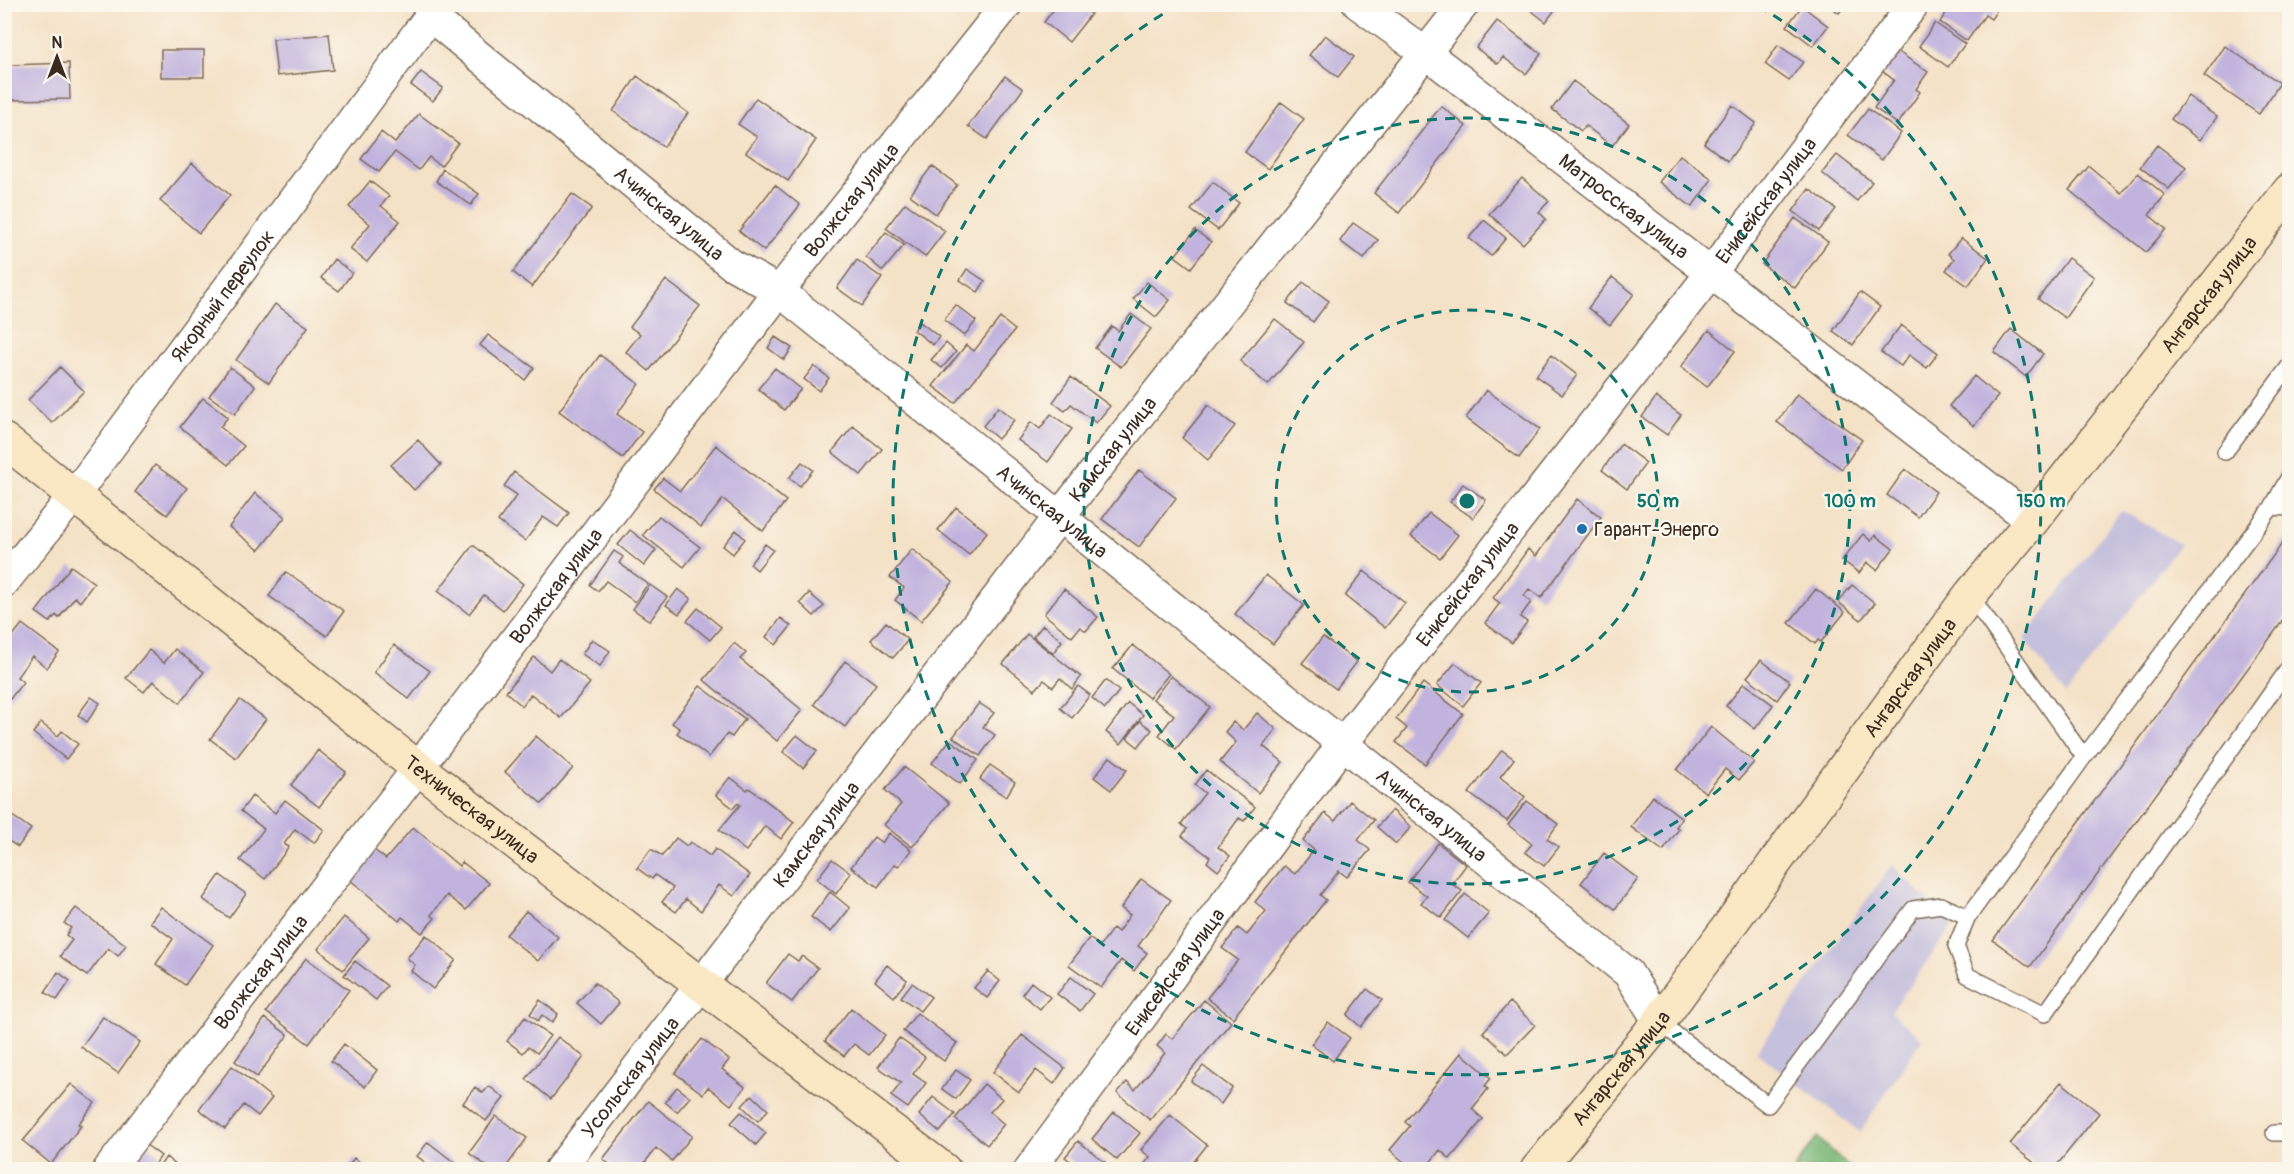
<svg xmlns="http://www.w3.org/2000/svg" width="2294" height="1174" viewBox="0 0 2294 1174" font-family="Pangolin,sans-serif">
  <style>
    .industrial { fill: #c5c0db }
    .forest { fill: #78b675; stroke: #5a704a; stroke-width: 1.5 }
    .building { fill: #c1b3de }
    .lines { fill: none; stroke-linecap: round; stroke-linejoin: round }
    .lane-casing { stroke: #7c6a59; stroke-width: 18 }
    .street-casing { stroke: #7c6a59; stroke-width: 33 }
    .secondary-casing { stroke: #7c6a59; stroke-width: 36 }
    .lane { stroke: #fff; stroke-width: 15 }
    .street { stroke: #fff; stroke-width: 30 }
    .secondary { stroke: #fae7c3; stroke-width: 33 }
    .ring { fill: none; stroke: #0f766e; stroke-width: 3; stroke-dasharray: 10 8 }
    .poi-dot { fill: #1f6fb2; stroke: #fbf7ec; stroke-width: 2 }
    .labels { text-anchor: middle; stroke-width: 4.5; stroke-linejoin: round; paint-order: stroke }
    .street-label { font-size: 20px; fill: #3b2a1e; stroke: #fbf7ec }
    .poi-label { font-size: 20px; fill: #3b2a1e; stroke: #fbf7ec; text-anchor: start }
    .centre { fill: #0f766e; stroke: #fbf7ec; stroke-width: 3 }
    .ring-label { font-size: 18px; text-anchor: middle; font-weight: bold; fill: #0f766e; stroke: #fbf7ec; stroke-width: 4.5; stroke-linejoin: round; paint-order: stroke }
  </style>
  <rect width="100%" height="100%" fill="#fbf7ec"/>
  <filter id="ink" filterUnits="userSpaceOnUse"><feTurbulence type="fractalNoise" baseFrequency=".0167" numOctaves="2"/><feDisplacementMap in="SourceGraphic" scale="12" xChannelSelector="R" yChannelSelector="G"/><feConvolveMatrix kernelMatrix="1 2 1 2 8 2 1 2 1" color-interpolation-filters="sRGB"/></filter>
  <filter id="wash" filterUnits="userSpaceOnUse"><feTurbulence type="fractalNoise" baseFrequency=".008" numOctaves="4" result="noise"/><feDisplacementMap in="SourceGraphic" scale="24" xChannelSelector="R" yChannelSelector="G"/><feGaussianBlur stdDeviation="1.35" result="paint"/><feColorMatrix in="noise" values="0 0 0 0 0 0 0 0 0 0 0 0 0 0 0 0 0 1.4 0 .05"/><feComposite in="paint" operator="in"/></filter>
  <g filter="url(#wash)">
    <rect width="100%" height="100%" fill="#f4e2c7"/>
    <path class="industrial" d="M2121,510L2180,544L2066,694L2024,639Z
      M1892,865L1953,925L1891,1012L1922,1039L1860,1132L1756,1052Z"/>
    <path class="forest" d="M1817,1137L1851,1169H1794Z"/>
    <g id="blocks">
      <path class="building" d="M1058,4H1079L1091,14L1069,42L1044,22Z
        M1523,4H1559L1546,22Z
        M1827,4H1846L1839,13Z
        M1952,4H2001L1991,19L1985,15L1967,41L1940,22Z
        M1802,6L1828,26L1813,46L1787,26Z
        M1497,21L1541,54L1526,74L1503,57L1498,64L1476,48Z
        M1935,23L1965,44L1948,67L1919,46Z
        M329,34L333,70L277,76L273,39Z
        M1325,35L1354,57L1338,77L1309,55Z
        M1778,45L1803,62L1789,81L1765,64Z
        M2225,46L2280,83L2259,114L2204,76Z
        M161,50H204V77H161Z
        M1897,51L1928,72L1916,89L1920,92L1898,124L1874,108L1894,80L1882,71Z
        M69,63L70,99L9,100V65Z
        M421,72L443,88L433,101L411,85Z
        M637,76L688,113L664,147L613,111Z
        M1005,76L1023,89L987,139L968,126Z
        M1573,81L1629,124L1612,146L1586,126L1581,131L1552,109Z
        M2188,96L2217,117L2200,140L2171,119Z
        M756,98L816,140L788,181L746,152L757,137L738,124Z
        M1281,102L1304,119L1268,169L1245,152Z
        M1732,105L1756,123L1728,161L1704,143Z
        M1441,106L1466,126L1399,213L1374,193Z
        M1868,109L1901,133L1882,160L1848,135Z
        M419,114L458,143L441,166L429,157L419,170L395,152L379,172L361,159L381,132L395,143Z
        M2157,145L2186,167L2169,189L2140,167Z
        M1680,155L1712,179L1692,207L1659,182Z
        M1837,155L1872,182L1857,201L1822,173Z
        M192,163L230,195L199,233L160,201Z
        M932,166L957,185L936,214L910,195Z
        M2089,166L2121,193L2138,173L2165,195L2149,215L2166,229L2146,252L2069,190Z
        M443,169L479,194L471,205L436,181Z
        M1522,178L1549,201L1539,212L1546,219L1523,244L1489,214Z
        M370,181L389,196L381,206L400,221L367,262L350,249L370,224L349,207Z
        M1213,182L1239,203L1218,230L1191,210Z
        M775,185L800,205L764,251L739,231Z
        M1809,189L1836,209L1819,231L1793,211Z
        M572,194L592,208L532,287L513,272Z
        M905,203L945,231L925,257L886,228Z
        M1795,218L1828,242L1795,288L1762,264Z
        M1484,220L1506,238L1491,256L1469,238Z
        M1353,223L1378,240L1364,259L1340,241Z
        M1195,230L1211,242L1191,268L1175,256Z
        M886,232L904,245L883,271L866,257Z
        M1961,238L1988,258L1968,286L1946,270L1954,259L1948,254Z
        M2068,258L2094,277L2065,318L2038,299Z
        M334,259L352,273L339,291L321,278Z
        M857,260L882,278L862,306L837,288Z
        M967,269L985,281L978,292L960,280Z
        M1612,277L1634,294L1610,325L1588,308Z
        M666,280L700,306L649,371L626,352L640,334L630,327Z
        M1147,282L1170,300L1156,317L1133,299Z
        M1303,282L1329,301L1313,322L1287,303Z
        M1860,292L1880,307L1853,345L1833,331Z
        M275,304L308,327L269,383L236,360Z
        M956,305L976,321L964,336L944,320Z
        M1131,314L1151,329L1121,367L1095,348L1112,326L1118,331Z
        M1000,318L1015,330L955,403L933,386L966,345L974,351Z
        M1275,319L1304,342L1268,385L1240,361Z
        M920,322L939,337L933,345L914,330Z
        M1901,325L1938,353L1927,368L1909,355L1901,366L1881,352Z
        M2011,329L2043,354L2026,377L1994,352Z
        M1709,330L1735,351L1707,387L1681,367Z
        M488,335L534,368L525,380L480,345Z
        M775,337L792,348L784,360L768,348Z
        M946,343L956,352L942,368L931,360Z
        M600,355L639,384L617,414L642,432L623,458L559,411Z
        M1551,355L1577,375L1562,395L1536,376Z
        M814,366L829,378L819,391L804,379Z
        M60,367L84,391L52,423L28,400Z
        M230,367L255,386L235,414L209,396Z
        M775,368L801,389L784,410L758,389Z
        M1974,376L1998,396L1974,426L1949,406Z
        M1071,377L1110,406L1096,423L1071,404L1065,411L1053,402Z
        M1486,390L1540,429L1519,458L1466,418Z
        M1797,394L1862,440L1842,469L1777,422Z
        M1656,397L1681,415L1667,435L1642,417Z
        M203,398L228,417L220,427L244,446L228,465L180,427Z
        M1208,405L1235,426L1208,460L1182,438Z
        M998,407L1014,420L998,439L983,426Z
        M1051,414L1072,429L1048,462L1018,440L1031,422L1040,429Z
        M853,426L882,449L861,475L832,452Z
        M418,440L441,465L414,490L391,465Z
        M1621,444L1646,463L1627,489L1602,470Z
        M716,445L786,501L763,531L723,499L701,527L654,489L663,478L680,491Z
        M802,462L813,470L800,486L789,478Z
        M155,465L187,488L167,515L135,492Z
        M1905,469L1936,492L1918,517L1887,495Z
        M1139,470L1176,498L1139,547L1102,519Z
        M514,472L569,513L558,527L543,517L525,541L498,521L517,495L504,486Z
        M1463,484L1486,500L1473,518L1450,502Z
        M255,493L285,517L259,550L229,527Z
        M1577,499L1601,517L1541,598L1529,589L1524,596L1531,602L1520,617L1527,622L1512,643L1485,623L1500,603L1493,598L1528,549L1536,556Z
        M956,507L987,532L969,555L938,530Z
        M1429,513L1458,535L1440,558L1411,536Z
        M659,516L700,547L684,567L643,535Z
        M630,530L656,550L644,566L618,545Z
        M736,530L745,539L733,554L723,546Z
        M1863,534L1871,541L1875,535L1893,549L1877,570L1867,562L1859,573L1842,560Z
        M2289,534V612L2030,967L1993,940Z
        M765,544L773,550L757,570L750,564Z
        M473,545L523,584L503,610L484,595L469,614L438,591Z
        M912,549L953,582L921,621L895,600L904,588L890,577Z
        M614,551L623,557L619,563L648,584L635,602L606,581L598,591L590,585Z
        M71,566L94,583L80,602L75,597L59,618L56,615L50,622L36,612Z
        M1364,571L1405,603L1385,628L1345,596Z
        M286,572L344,611L327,636L269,596Z
        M1266,575L1304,605L1273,644L1235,614Z
        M650,585L667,597L650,621L633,609Z
        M1852,585L1875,603L1861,620L1838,602Z
        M678,589L691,599L679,614L666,605Z
        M1064,589L1098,617L1086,631L1080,627L1072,637L1044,614Z
        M1816,589L1845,612L1821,642L1818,640L1815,644L1789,623Z
        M809,593L824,606L814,616L800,603Z
        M698,608L721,627L710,640L687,621Z
        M781,618L791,626L776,645L766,637Z
        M886,622L908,640L893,658L871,640Z
        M22,624L59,652L47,668L32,656L17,677L23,682L10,699L4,695V647Z
        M1043,625L1062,641L1053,653L1033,637Z
        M1027,634L1081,677L1072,689L1060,678L1053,687L1044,680L1035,690L1003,664Z
        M1323,637L1357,662L1336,689L1302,663Z
        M592,639L610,651L600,666L582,654Z
        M734,643L746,653L740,659L802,710L777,741L704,680Z
        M394,645L430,671L409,699L374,672Z
        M1133,645L1169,674L1149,698L1113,669Z
        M175,649L204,672L180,703L153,681L144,692L126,678L149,650L164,663Z
        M534,657L550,671L559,659L590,683L561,718L531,694L522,706L506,692Z
        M1761,660L1790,682L1777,700L1747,677Z
        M845,661L876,684L845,727L814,704Z
        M1455,663L1481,683L1463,706L1437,685Z
        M1171,676L1210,707L1176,749L1159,735L1174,715L1153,699Z
        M1106,680L1119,691L1105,709L1092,698Z
        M1423,683L1463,714L1425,764L1396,742L1407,728L1396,719Z
        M1744,683L1773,705L1755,729L1726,706Z
        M700,686L745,719L732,737L727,734L709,757L677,733L680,729L672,723Z
        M1078,686L1090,695L1072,718L1060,708Z
        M91,697L100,703L87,722L78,715Z
        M240,700L266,719L236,758L210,739Z
        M979,703L994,713L983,727L995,735L980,756L953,737Z
        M1128,703L1143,715L1121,744L1106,732Z
        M1257,713L1276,729L1263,746L1283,762L1258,793L1220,762L1236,742L1225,732L1233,722L1243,730Z
        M1140,721L1152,730L1138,747L1127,738Z
        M41,723L58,736L62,731L78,744L66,759L33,733Z
        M1711,727L1754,762L1739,780L1725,769L1706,793L1677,770Z
        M797,735L817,751L803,768L783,752Z
        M536,736L573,768L542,804L505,772Z
        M950,740L978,760L960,784L932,763Z
        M318,750L346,772L319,807L291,785Z
        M1502,750L1514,759L1500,777L1525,797L1507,821L1469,793Z
        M1110,757L1127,770L1111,790L1094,777Z
        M990,765L1015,782L1006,797L980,779Z
        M904,767L949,803L912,847L884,825L901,804L885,790Z
        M1206,770L1255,807L1244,821L1239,818L1218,847L1230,856L1218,871L1207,862L1210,857L1182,836L1187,829L1181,824L1205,793L1195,785Z
        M730,777L747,790L749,788L794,822L781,839L765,826L746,851L719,830L740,805L738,803L733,808L716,795Z
        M252,796L275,813L285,800L324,830L314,843L295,829L284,844L289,847L265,879L240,860L264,829L241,811Z
        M1653,796L1682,818L1676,827L1679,829L1663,851L1631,827Z
        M1350,801L1374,820L1358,840L1370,850L1347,877L1339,871L1320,895L1326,900L1233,1018L1207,998L1238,960L1222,948L1238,928L1247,935L1266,911L1255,902L1284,866L1295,874L1314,850L1303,841L1325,813L1335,821Z
        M1527,801L1558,824L1547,839L1559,847L1544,866L1525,852L1532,844L1508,825Z
        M1392,810L1411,827L1396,844L1377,827Z
        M11,815L31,829L18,847L4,838V824Z
        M413,827L459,866L462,862L489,883L466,910L447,895L431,915L435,918L422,933L402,917L399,921L349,879L374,850L386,859Z
        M889,833L911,850L899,866L895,864L878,887L851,867L874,837L882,843Z
        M676,838L687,846L690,842L710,856L715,849L750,875L734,896L719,885L701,911L686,899L676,912L662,902L673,888L655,875L652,879L637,868L651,849L662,856Z
        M1438,843L1466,865L1452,884L1462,891L1441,918L1421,903L1427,896L1408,882Z
        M1604,853L1638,879L1615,909L1581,883Z
        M832,859L851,873L836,894L817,879Z
        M220,875L246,894L229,918L203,899Z
        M1141,879L1171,900L1138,946L1147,953L1134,971L1121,960L1101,988L1069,965L1089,938L1100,946L1113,928L1118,932L1130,915L1121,908Z
        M830,892L850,908L831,932L811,917Z
        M1465,894L1489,913L1468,938L1445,920Z
        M161,907L213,945L185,985L156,964L173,939L150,922Z
        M76,908L126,945L118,956L108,948L87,976L60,956L72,940L66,935L71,928L64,923Z
        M526,911L558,937L538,961L506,935Z
        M344,917L369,938L343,970L318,949Z
        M426,935L456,960L433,989L411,971L415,965L407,958Z
        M788,954L798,961L802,956L818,968L792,1002L766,983Z
        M306,958L349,990L309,1044L266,1012Z
        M355,961L387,986L376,1000L344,975Z
        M887,965L907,980L894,997L875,981Z
        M988,971L1000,981L987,998L974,988Z
        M58,972L70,981L57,1000L45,992Z
        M1071,977L1093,994L1080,1011L1057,994Z
        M1031,982L1050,997L1040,1009L1022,994Z
        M595,983L619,1003L601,1024L577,1003Z
        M912,983L931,997L920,1011L901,997Z
        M1367,989L1382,1000L1361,1027L1347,1015Z
        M540,1000L558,1014L552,1023L542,1015L538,1021L530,1014Z
        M1204,1000L1231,1022L1150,1120L1117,1093L1127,1082L1135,1090L1165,1053L1157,1046L1166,1034L1172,1039Z
        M1510,1002L1535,1025L1507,1054L1483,1032Z
        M851,1008L885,1035L869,1055L854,1044L844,1056L825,1041Z
        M917,1013L957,1043L944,1061L903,1031Z
        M103,1017L140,1042L118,1073L81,1047Z
        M525,1017L550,1036L537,1053L528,1047L523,1053L507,1041Z
        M265,1018L288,1035L257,1077L235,1061Z
        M1328,1022L1350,1038L1333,1061L1311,1044Z
        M1022,1035L1065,1068L1054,1084L1036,1070L1019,1092L993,1072Z
        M558,1037L584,1057L551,1099L526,1079Z
        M899,1038L925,1057L913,1074L926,1083L908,1108L891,1096L901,1083L878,1067Z
        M702,1039L729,1060L722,1069L745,1087L731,1105L708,1087L703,1094L675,1073Z
        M344,1044L377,1070L365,1087L331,1061Z
        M1461,1053L1491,1078L1485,1086L1488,1089L1472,1109L1483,1119L1450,1159L1440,1150L1424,1170H1413L1390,1150L1410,1126L1405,1122Z
        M232,1066L272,1098L258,1116L244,1105L225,1129L199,1109Z
        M1203,1066L1232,1088L1221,1104L1191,1081Z
        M956,1070L970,1080L956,1099L942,1089Z
        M2061,1082L2099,1113L2053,1170H2027L2033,1162L2010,1144Z
        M71,1084L95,1103L78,1124L81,1126L51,1164L23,1141Z
        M984,1084L1002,1099L990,1112L1004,1124L987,1145L955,1119Z
        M489,1086L504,1098L486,1121L463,1103L475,1087L483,1093Z
        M677,1087L690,1097L677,1112L665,1102Z
        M752,1095L768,1110L758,1121L742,1106Z
        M933,1097L955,1114L940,1132L919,1115Z
        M648,1101L692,1136L672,1161L656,1148L639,1170H616L603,1159Z
        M741,1112L766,1133L756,1145L731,1123Z
        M1114,1112L1140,1133L1117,1160L1092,1139Z
        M1170,1115L1207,1145L1187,1170H1140L1150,1157L1141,1150Z
        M496,1116L527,1138L504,1170H492L469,1153Z
        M1078,1141L1107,1164L1103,1170H1070L1074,1164L1065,1157Z
        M428,1142L464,1170H435L417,1156Z
        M145,1144L161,1156L151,1170H126Z
        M166,1157L182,1170H157Z
        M354,1158L370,1170H346Z"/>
    </g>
  </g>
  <g filter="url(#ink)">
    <use href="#blocks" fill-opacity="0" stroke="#7c6a59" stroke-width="1.5"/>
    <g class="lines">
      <defs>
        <path id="lane" d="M2225,452L2290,365
          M2272,507L2290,508
          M1970,595L2084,757
          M1968,917L1956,946L1967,975L2045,1014L2290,666
          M1659,1022L1768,1105L1913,909L1941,905L1968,917L2084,757L2272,507L2290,475
          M2274,1133H2290"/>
        <g id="street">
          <path id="s1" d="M1358,4L1427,54L2032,521"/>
          <path id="s2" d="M430,16L731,264L779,291C1061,520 1346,745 1628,973L1659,1022"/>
          <path id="s3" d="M4,582L75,494L430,16L428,4"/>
          <path id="s4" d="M108,1170L418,768L779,291L1007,4"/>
          <path id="s5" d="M559,1170L1058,518L1464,4"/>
          <path id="s6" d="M1029,1170L1343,743L1711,273L1914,4"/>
        </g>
        <g id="secondary">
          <path id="s7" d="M4,440L418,768L944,1170"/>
          <path id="s8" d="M1537,1170L1659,1022L1970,595L2032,521L2290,190"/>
        </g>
      </defs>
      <use href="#lane" class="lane-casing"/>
      <use href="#street" class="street-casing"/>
      <use href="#secondary" class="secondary-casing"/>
      <use href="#lane" class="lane"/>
      <use href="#street" class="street"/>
      <use href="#secondary" class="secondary"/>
    </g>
  </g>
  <g class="ring">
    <circle cx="1467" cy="501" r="191"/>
    <circle cx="1467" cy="501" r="383"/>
    <path d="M1758 6A574 574 0 1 1 1176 6"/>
  </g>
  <circle class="poi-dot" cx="1582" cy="529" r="6"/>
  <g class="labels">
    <g class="street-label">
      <text dy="7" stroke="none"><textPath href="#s4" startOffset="1222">Волжская улица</textPath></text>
      <text dy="7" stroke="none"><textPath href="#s6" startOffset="1218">Енисейская улица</textPath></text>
      <text dy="7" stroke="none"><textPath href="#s1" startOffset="334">Матросская улица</textPath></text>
      <text dy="7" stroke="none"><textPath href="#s2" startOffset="310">Ачинская улица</textPath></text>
      <text dy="7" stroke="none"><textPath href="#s8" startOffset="1104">Ангарская улица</textPath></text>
      <text dy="7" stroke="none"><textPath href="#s3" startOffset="360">Якорный переулок</textPath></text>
      <text dy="7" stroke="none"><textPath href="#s5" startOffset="909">Камская улица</textPath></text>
      <text dy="7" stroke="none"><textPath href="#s2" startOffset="796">Ачинская улица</textPath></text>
      <text dy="7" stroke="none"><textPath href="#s6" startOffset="732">Енисейская улица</textPath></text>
      <text dy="7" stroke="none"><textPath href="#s4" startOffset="736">Волжская улица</textPath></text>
      <text dy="7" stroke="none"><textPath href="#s8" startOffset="618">Ангарская улица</textPath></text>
      <text dy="7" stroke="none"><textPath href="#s7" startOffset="596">Техническая улица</textPath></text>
      <text dy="7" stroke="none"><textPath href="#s2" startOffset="1282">Ачинская улица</textPath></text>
      <text dy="7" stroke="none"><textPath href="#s5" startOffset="423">Камская улица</textPath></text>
      <text dy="7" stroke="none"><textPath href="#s4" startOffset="250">Волжская улица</textPath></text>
      <text dy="7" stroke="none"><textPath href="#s6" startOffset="246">Енисейская улица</textPath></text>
      <text dy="7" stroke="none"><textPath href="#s8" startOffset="132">Ангарская улица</textPath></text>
      <text dy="7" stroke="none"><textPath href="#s5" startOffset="117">Усольская улица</textPath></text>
    </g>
    <g class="poi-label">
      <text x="1594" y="536">Гарант-Энерго</text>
    </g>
  </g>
  <circle cx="1467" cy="501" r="9" class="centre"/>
  <g class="ring-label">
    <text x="1658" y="507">50 m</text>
    <text x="1850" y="507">100 m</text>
    <text x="2041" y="507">150 m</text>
  </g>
  <rect width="2294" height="1174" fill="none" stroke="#fbf7ec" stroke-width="24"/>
  <g transform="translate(57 57)" stroke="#fbf7ec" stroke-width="4.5" paint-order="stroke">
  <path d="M0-4.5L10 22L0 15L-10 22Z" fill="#3b2a1e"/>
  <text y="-9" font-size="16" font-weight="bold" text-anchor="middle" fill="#3b2a1e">N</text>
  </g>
</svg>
